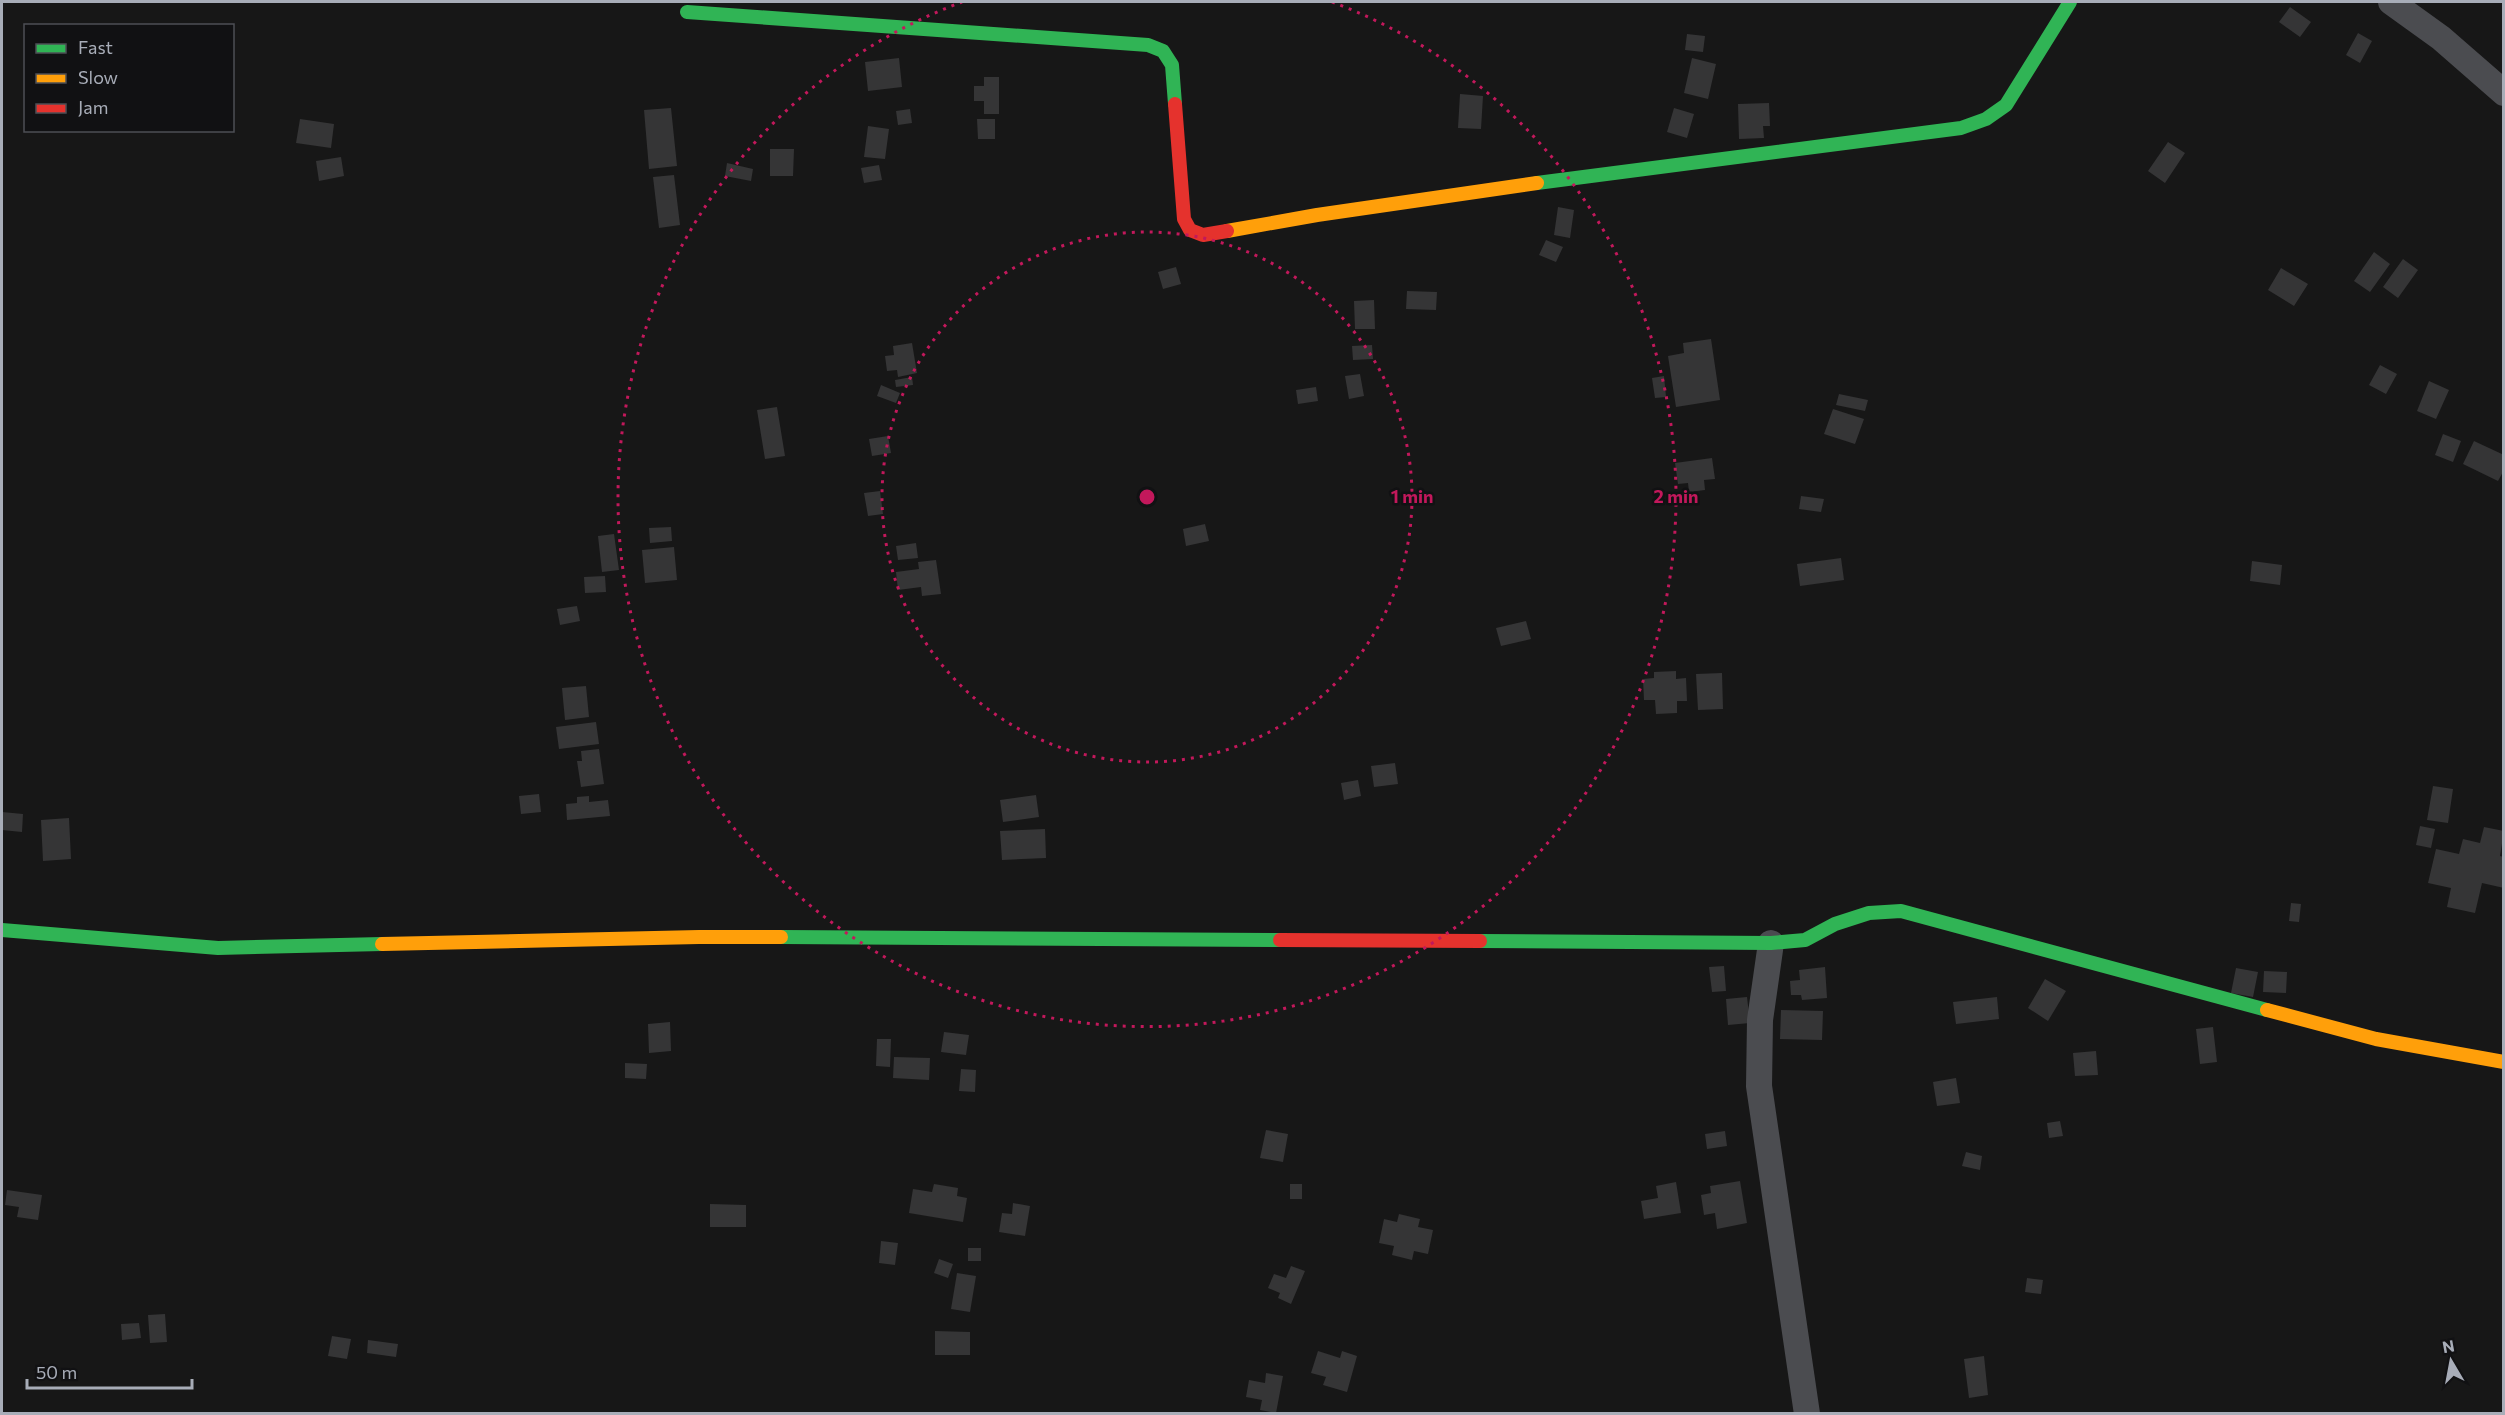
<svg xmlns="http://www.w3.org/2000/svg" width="2505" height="1415" viewBox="0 0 2505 1415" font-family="Commissioner,sans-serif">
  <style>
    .building { fill: #353536 }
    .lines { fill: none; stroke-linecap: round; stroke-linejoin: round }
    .street { stroke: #4b4c50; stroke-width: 26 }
    .fast { stroke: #30b455; stroke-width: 14 }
    .slow { stroke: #ff9f0a; stroke-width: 14 }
    .jam { stroke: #e5322d; stroke-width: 14 }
    .ring { fill: none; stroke: #c2185b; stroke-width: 3; stroke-dasharray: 3 6 }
    .centre { fill: #c2185b; stroke: #111113; stroke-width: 3 }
    .ring-label { font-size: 18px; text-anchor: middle; font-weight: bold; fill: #c2185b; stroke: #111113; stroke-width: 5; stroke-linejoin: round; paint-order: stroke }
  </style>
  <rect width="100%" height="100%" fill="#171717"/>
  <path class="building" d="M2290,7L2311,22L2300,37L2279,22Z
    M2358,33L2372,41L2360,63L2346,55Z
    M1687,34L1705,36L1703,52L1685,50Z
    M899,58L902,87L868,91L865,62Z
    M1692,58L1716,64L1708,99L1684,93Z
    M984,77H999V114H984V101H974V86H984Z
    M1460,94L1483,96L1481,129L1458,128Z
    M1769,103L1770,126H1763L1764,138L1739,139L1738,104Z
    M671,108L677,166L649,169L644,110Z
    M1674,108L1694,114L1687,138L1667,132Z
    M910,109L912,123L898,125L896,111Z
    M300,119L334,124L331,148L296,143Z
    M977,119H995V139H978Z
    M868,126L889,129L885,159L864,157Z
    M2168,142L2185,153L2165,183L2148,171Z
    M770,149H794L793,176H770Z
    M341,157L344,176L319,181L316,161Z
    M727,163L753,169L751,181L725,176Z
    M879,165L882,180L864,183L861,168Z
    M674,175L680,225L659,228L653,177Z
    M1558,207L1574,210L1570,238L1554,235Z
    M1546,240L1563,247L1556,262L1539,255Z
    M2374,252L2390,264L2370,292L2354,281Z
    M2403,259L2418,270L2398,298L2383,287Z
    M1176,267L1181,284L1163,289L1158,272Z
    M2281,268L2308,284L2294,306L2268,290Z
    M1407,291L1437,292L1436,310L1406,309Z
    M1374,300L1375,329H1355L1354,301Z
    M1711,339L1720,400L1676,407L1668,356L1684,353L1683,343Z
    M912,343L917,373L898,377L897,370L887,371L885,356L894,355L893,346Z
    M1372,345L1373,359L1353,360L1352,346Z
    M2380,365L2397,374L2386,394L2369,385Z
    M1360,374L1364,396L1349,399L1345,376Z
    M1664,376L1666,397L1655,398L1652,378Z
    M912,377L913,385L896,387L895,380Z
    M2429,381L2449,390L2436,419L2417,411Z
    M881,385L900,393L896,403L877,396Z
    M1316,387L1318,401L1298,404L1296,390Z
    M1839,394L1868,400L1865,411L1836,405Z
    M777,407L785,456L765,459L757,410Z
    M1833,409L1864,419L1855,444L1824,434Z
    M2443,434L2461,441L2453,462L2435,455Z
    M888,436L891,453L872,456L869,439Z
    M2474,441L2504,455V470L2498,481L2463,464Z
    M1712,458L1715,479L1704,480L1705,490L1689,492L1688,483L1678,484L1675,463Z
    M880,491L883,514L868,516L864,493Z
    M1801,496L1824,499L1821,512L1799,509Z
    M1205,524L1209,541L1186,546L1183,529Z
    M671,527L672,541L650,543L649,528Z
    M614,534L619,570L602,572L598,536Z
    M916,543L918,558L898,560L896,546Z
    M674,547L677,580L645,583L642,550Z
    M1841,558L1844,580L1800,586L1797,564Z
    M936,560L941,594L922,596L921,587L898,590L896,572L919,569L918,562Z
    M2252,561L2282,565L2280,585L2250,581Z
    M605,576L606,592L585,593L584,577Z
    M577,606L580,621L560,625L557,609Z
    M1526,621L1531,639L1501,646L1496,628Z
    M1676,671V679L1686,678L1687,701H1677V713L1656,714L1655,700H1644L1643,679L1654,678V672Z
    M1722,673L1723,709L1698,710L1696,674Z
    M586,686L589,717L565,720L562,688Z
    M596,722L599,744L559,749L556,727Z
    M599,749L604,784L581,787L577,761H582L581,751Z
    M1395,763L1398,784L1374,787L1371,766Z
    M1358,780L1361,796L1344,800L1341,783Z
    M2433,786L2453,789L2448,823L2427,820Z
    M539,794L541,812L521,814L519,796Z
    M1036,795L1039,817L1003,822L1000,800Z
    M589,796V802L608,800L610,816L567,820L566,804L577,803V797Z
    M2,812L23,814L22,832L2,830Z
    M69,818L71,859L43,861L41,820Z
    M2420,826L2435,829L2431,848L2416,845Z
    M2484,827L2504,831L2500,856L2504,857V888L2482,883L2475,913L2447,907L2451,888L2428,883L2436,849L2459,854L2463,839L2480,843Z
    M1045,829L1046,858L1002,860L1000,831Z
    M2291,903L2301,904L2299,922L2289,921Z
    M1724,966L1726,991L1712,992L1709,967Z
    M1825,967L1827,998L1802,1000L1801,995H1791L1790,981L1800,980L1799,970Z
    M2236,968L2258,972L2253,997L2231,993Z
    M2264,971L2287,972L2286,993L2263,992Z
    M2045,979L2066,991L2048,1021L2028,1008Z
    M1747,997L1750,1023L1728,1025L1726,999Z
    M1997,997L1999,1019L1956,1024L1953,1002Z
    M1781,1010L1823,1011L1822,1040L1780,1039Z
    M670,1022L671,1051L649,1053L648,1024Z
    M2213,1027L2217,1062L2200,1064L2196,1029Z
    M944,1032L969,1035L966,1055L941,1052Z
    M877,1039H891L890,1067L876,1066Z
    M2096,1051L2098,1075L2075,1076L2073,1053Z
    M894,1057L930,1058L929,1080L893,1078Z
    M625,1063L647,1064L646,1079L625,1078Z
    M961,1069L976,1070L975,1092L959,1091Z
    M1956,1078L1960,1103L1937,1106L1933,1082Z
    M2060,1121L2063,1136L2049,1138L2047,1123Z
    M1266,1130L1288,1134L1283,1162L1260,1158Z
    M1725,1131L1727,1146L1707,1149L1705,1134Z
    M1966,1152L1982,1156L1980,1170L1962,1166Z
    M1740,1181L1747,1223L1717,1229L1715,1213L1704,1215L1701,1195L1711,1193L1710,1186Z
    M1676,1182L1681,1213L1644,1219L1641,1201L1658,1198L1656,1186Z
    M934,1184L958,1188L957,1196L967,1198L963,1222L909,1213L913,1189L932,1192Z
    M1290,1184H1302V1199H1290Z
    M7,1190L42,1195L38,1220L17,1217L19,1207L5,1205Z
    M1013,1203L1030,1206L1025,1236L999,1232L1002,1213L1012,1214Z
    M710,1204L746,1205V1227H710Z
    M1399,1214L1420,1219L1418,1227L1433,1230L1428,1254L1414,1251L1412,1260L1392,1255L1394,1246L1379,1243L1384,1219L1397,1222Z
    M881,1241L898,1243L895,1265L879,1263Z
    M968,1248H981V1261H968Z
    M939,1259L953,1264L948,1278L934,1273Z
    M1291,1266L1305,1271L1291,1304L1278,1298L1280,1293L1268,1288L1274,1274L1286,1278Z
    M957,1273L976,1276L970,1312L951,1309Z
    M2027,1278L2043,1280L2041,1294L2025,1292Z
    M165,1314L167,1342L150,1343L148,1315Z
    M139,1323L141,1338L122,1340L121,1324Z
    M935,1331L970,1332V1355H935Z
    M332,1336L351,1339L347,1359L328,1356Z
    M368,1340L398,1344L396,1357L367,1353Z
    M1318,1351L1340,1358L1342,1351L1357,1356L1347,1392L1323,1385L1326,1377L1311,1373Z
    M1984,1356L1988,1395L1969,1398L1964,1359Z
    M1266,1373L1283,1376L1276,1413L1260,1410L1262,1400L1246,1397L1249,1380L1265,1383Z"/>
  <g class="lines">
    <path class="street" d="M2391,2L2441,38L2504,93
      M1771,943L1760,1020L1759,1086L1807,1414"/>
    <path class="fast" d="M687,12L1148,45L1163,51L1172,65L1175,104
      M1537,183L1961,128L1986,119L2006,105L2070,2
      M2,930L218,948L382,944
      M781,937L1280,940
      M1480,941L1771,943L1805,940L1835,924L1869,913L1901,911L2267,1010"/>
    <path class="slow" d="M1227,231L1317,215L1537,183
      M382,944L699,937H781
      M2267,1010L2376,1039L2504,1062"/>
    <path class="jam" d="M1175,104L1184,219L1190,230L1203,235L1227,231
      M1280,940L1480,941"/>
  </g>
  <g class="ring">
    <circle cx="1147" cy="497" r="265"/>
    <path d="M1332 2A529 529 0 1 1 962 2"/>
  </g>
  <circle cx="1147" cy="497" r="9" class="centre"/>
  <g class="ring-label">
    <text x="1412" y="503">1 min</text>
    <text x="1676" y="503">2 min</text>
  </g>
  <rect width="2505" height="1415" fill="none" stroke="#a8adb8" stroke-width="6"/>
  <rect x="24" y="24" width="210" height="108" fill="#111113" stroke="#4d4f55" stroke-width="1.5"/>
  <rect x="36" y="44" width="30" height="9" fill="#30b455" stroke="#4d4f55" stroke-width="1.5"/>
  <text x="78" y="54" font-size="18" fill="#a8adb8">Fast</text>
  <rect x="36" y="74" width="30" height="9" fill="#ff9f0a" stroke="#4d4f55" stroke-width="1.5"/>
  <text x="78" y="84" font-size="18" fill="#a8adb8">Slow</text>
  <rect x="36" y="104" width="30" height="9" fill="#e5322d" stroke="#4d4f55" stroke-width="1.5"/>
  <text x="78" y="114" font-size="18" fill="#a8adb8">Jam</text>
  <g transform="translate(2451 1361) rotate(350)" stroke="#111113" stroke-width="4.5" paint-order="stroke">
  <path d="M0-4.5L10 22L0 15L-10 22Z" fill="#a8adb8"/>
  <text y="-9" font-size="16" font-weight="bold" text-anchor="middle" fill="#a8adb8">N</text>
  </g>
  <path d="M27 1379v9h165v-9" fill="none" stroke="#a8adb8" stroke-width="3"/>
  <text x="36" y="1379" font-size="18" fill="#a8adb8" stroke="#111113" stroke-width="4.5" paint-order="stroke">50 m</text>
</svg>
